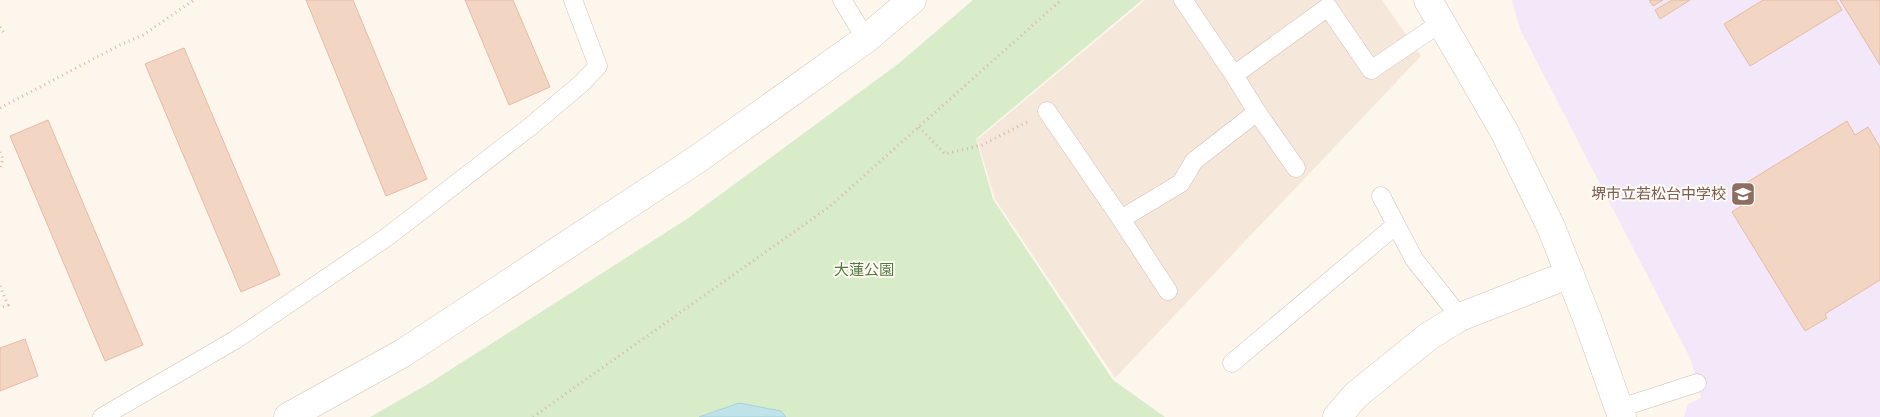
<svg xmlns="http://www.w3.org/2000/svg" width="1880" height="417" viewBox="0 0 1880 417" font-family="Overpass,'Noto Sans JP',sans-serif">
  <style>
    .residential { fill: #f5e8da }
    .education { fill: #f3e8fa }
    .green { fill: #d8ecc9 }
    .water { fill: #bfe3e8; stroke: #a5d3da }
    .building { fill: #f3d5c3; stroke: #e6bba3 }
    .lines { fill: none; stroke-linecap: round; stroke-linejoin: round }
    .lane-casing { stroke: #d1beb0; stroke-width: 19 }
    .secondary-casing { stroke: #d6c0b0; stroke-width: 29 }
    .path { stroke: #d9b8a5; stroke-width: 3; stroke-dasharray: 1 4; stroke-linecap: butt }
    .lane { stroke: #fff; stroke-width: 18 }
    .secondary { stroke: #fff; stroke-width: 28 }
    .labels { text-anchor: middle; stroke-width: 4; stroke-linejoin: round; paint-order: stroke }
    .education-label { font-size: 15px; fill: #785e54; stroke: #fffaf3; text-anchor: end }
    .park-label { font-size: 15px; fill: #537a41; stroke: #fffaf3 }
  </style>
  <rect width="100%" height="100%" fill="#fdf6ec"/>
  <path class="residential" d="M1145,0H1382L1421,56L1115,378L995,199L977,140Z"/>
  <path class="education" d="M1512,0H1880V417H1684L1688,404L1701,398L1691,360L1520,29Z"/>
  <path class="green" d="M973,0H1142L976,139L993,199L1113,380L1165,417H370L428,384L687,219L898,64Z"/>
  <path class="water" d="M739,403L781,411L786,417H699Z"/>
  <path class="building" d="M306,0H353L427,179L386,196Z
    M465,0H513L550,87L509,105Z
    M1649,0H1663L1653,6Z
    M1672,0H1690L1660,19L1655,10Z
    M1763,0H1836L1842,10L1750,66L1724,24Z
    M1840,0H1880V65Z
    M184,48L280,275L241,292L145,64Z
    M48,120L143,345L105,361L10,136Z
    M1847,121L1855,135L1868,127L1880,147V280L1825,314L1827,318L1805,331L1732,212L1749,201L1741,186Z
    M25,339L38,376L0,391V348Z"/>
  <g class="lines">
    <defs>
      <path id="lane" d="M842,0L866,39
        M1183,0L1234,75
        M1047,111L1121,219L1181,183L1194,161L1257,112L1234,75L1328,7L1371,70L1442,22
        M1257,112L1296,168
        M1381,196L1414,259L1460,317
        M1121,219L1168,291
        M1232,363L1396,225
        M1620,408L1697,383
        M102,417L235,340L387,237L531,126L582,83L598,66L573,0"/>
      <path id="secondary" d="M1428,0L1504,131L1551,227L1588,321L1622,417
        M288,417L403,353L699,158L866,39L912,0
        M1337,417L1356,395L1429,336L1460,317L1570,274"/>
    </defs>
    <use href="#lane" class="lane-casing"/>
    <use href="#secondary" class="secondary-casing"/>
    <path class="path" d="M0,27L4,33
      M0,108L120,45L143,35L194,0
      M919,127L945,154L982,145L1027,122
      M0,152L3,159L0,168
      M0,286L8,305L0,308
      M533,417L829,207L1061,0"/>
    <use href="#lane" class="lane"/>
    <use href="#secondary" class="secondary"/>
  </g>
  <defs>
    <symbol id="school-square" viewBox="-11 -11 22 22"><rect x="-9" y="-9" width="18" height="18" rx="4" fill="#8d6e63" stroke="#fffaf3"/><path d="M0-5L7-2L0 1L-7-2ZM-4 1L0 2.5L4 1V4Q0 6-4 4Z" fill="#fff"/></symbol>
  </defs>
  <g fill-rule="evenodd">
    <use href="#school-square" x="1729" y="180" width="28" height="28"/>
  </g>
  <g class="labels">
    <g class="education-label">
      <text x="1726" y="199">堺市立若松台中学校</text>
    </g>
    <g class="park-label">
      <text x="864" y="275">大蓮公園</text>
    </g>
  </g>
</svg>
